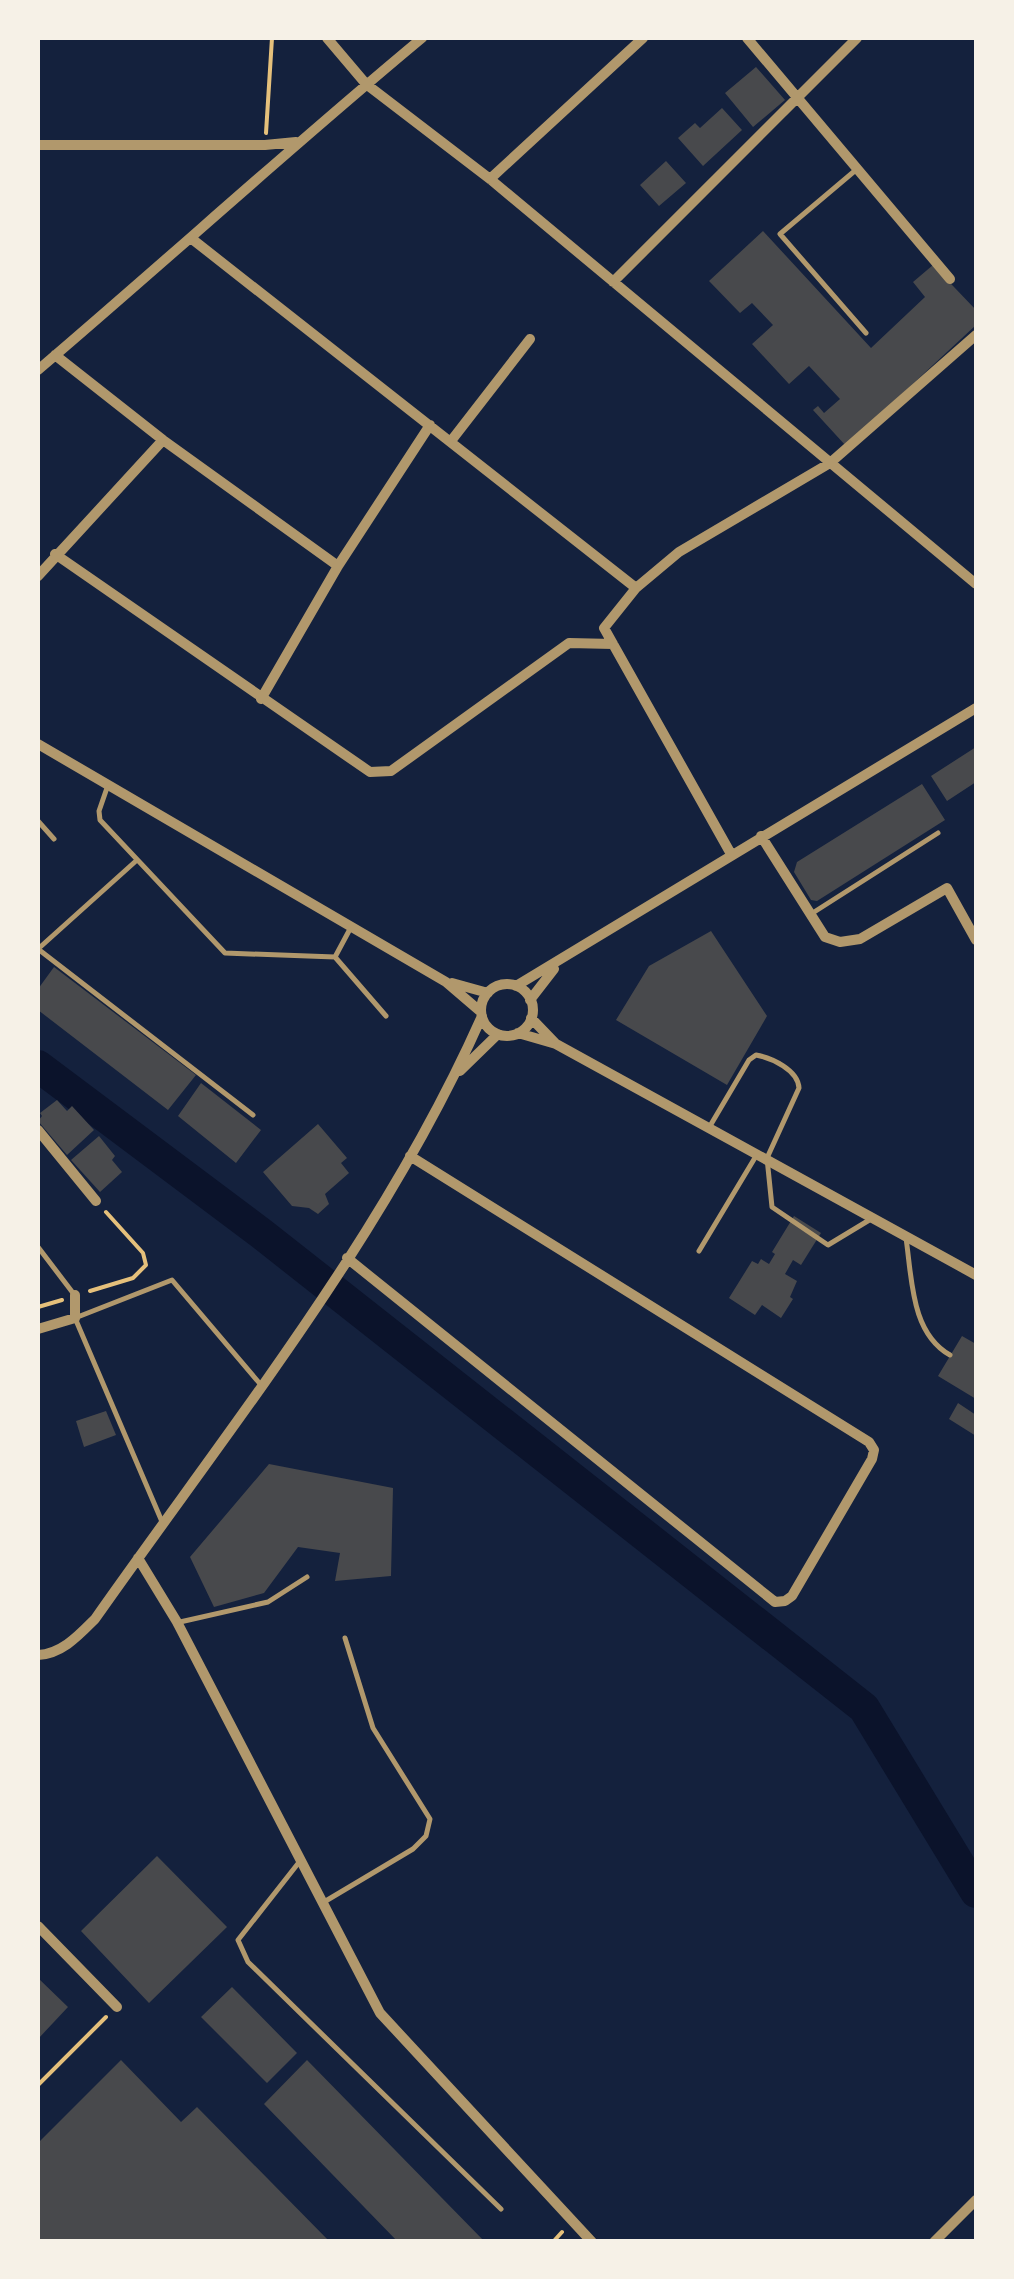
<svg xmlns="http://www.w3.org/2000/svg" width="1014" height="2279" viewBox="0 0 1014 2279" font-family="Raleway,sans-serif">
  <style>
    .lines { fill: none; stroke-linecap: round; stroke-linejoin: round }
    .river { stroke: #0b132b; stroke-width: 32 }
    .building { fill: #48494c }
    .path { stroke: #e5c07b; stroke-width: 4 }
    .service { stroke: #b1986c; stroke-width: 5 }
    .minor { stroke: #b1986c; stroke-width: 10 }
  </style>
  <rect width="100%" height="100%" fill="#14213d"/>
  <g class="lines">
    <path class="river" d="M38,1066L262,1234L864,1708L976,1892"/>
  </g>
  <path class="building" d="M756,67L785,100L753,127L725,93Z
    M722,108L742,130L703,166L678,138L695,123L700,128Z
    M666,161L686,183L659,206L640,185Z
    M763,231L871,348L925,297L913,282L933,265L976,310V325L846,446L813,410L818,406L824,413L840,399L809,366L789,384L752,344L773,325L752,303L740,313L709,281Z
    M976,747V782L947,801L931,776Z
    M922,784L945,820L817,901L811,900L794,872L797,862Z
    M711,931L767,1016L727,1085L616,1020L649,966Z
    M54,967L196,1075L168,1110L38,1010V989Z
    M201,1083L261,1130L236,1163L178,1116Z
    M57,1100L67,1111L72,1106L94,1130L67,1155L38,1121L42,1116L40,1113Z
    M318,1124L347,1158L341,1163L349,1173L325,1194L329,1204L318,1214L309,1208L292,1206L263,1172Z
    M99,1136L115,1156L112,1160L122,1172L100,1192L71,1160Z
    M794,1216L821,1233L801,1265L793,1260L785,1274L797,1281L790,1297L793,1299L781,1318L762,1305L755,1315L729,1298L752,1261L758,1264L761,1259L769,1264L775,1254L772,1252Z
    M962,1336L976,1344V1399L938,1376Z
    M958,1403L976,1415V1436L949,1419Z
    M106,1411L116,1435L84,1447L76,1421Z
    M269,1464L393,1488L391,1576L335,1581L340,1553L298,1547L264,1593L214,1607L190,1557Z
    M157,1856L227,1927L149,2003L81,1931Z
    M38,1978L68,2007L38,2039Z
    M232,1987L297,2053L267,2083L201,2017Z
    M121,2060L181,2122L197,2107L330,2242H38V2143Z
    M307,2060L485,2242H398L264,2104Z"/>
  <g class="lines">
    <path class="path" d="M266,133L272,38
      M90,1291L133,1278L146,1265L143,1253L106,1212
      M38,1307L62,1300
      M38,2085L106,2017
      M553,2242L562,2232"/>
    <path class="service" d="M857,169L780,234L866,333
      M108,785L99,811L100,820L225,953L335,957L386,1016
      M38,821L54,839
      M811,914L938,833
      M38,949L253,1115
      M38,949L137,860
      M335,957L350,929
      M710,1126L749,1060L756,1055C772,1058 798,1070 799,1088L767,1158L772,1207L828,1245L871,1219
      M906,1238C912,1279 911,1333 950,1355
      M38,1247L73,1293
      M699,1251L756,1156
      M163,1524L75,1318L172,1280L261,1385
      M180,1622L268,1602L307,1577
      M300,1861L238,1940L248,1962L501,2209
      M324,1902L413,1849L426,1836L430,1819L373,1728L345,1638"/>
    <path class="minor" d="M327,38L366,84L490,179L976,584
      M747,38L950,279
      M38,145H265L296,142
      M490,179L643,38
      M192,239L636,588
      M613,282L857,38
      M55,355L163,440L338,566
      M38,370C167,260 292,146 422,38
      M451,441L530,339
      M55,554L370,772L391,771L569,643L613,644
      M38,576L163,440
      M261,699L338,566L430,425
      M38,744L446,982L481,1012
      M761,836L825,937L840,942L860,939L947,888L976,940
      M731,854L604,628L636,588L679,552L830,463L976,335
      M452,983L488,993
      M481 1010a26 26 0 1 1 52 0a26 26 0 1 1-52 0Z
      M516,986L976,708
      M530,1000L554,969
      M531,1018L555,1043
      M518,1033L556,1044L976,1275
      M460,1071L498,1034
      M38,1130L96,1201
      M347,1258L775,1602L785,1601L792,1596L872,1459L874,1450L869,1442L410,1156
      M38,1329L75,1318V1295
      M138,1558L177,1622L380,2013L592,2242
      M38,1655C62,1654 79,1635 95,1619C232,1424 385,1235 482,1016
      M38,1926L117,2007
      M934,2242L976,2200"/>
  </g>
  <rect width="1014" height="2279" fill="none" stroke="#f6f1e7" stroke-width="80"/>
</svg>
